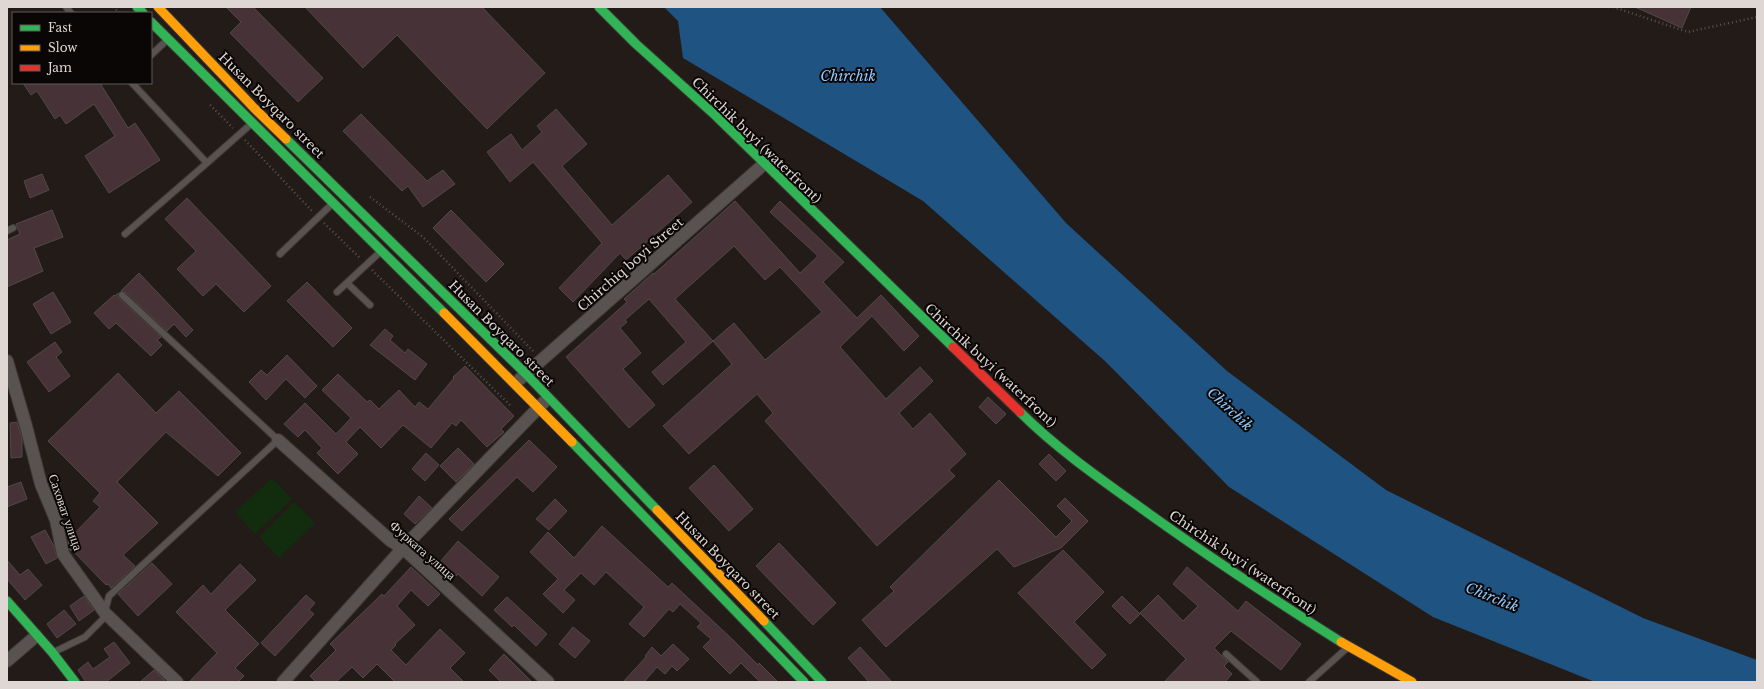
<svg xmlns="http://www.w3.org/2000/svg" width="1764" height="689" viewBox="0 0 1764 689" font-family="'Libre Baskerville',serif">
  <style>
    .green { fill: #122d0d }
    .water { fill: #1e5382 }
    .building { fill: #473238; stroke: #4f4a49; fill-rule: evenodd }
    .lines { fill: none; stroke-linecap: round; stroke-linejoin: round }
    .lane-casing { stroke: #3d3835; stroke-width: 8 }
    .street-casing { stroke: #3d3835; stroke-width: 14 }
    .fast-casing { stroke: #3d3835; stroke-width: 11 }
    .slow-casing { stroke: #3d3835; stroke-width: 11 }
    .jam-casing { stroke: #3d3835; stroke-width: 11 }
    .path { stroke: #585352; stroke-width: 2.5; stroke-dasharray: 1 3; stroke-linecap: butt }
    .lane { stroke: #585250; stroke-width: 6 }
    .street { stroke: #585250; stroke-width: 12 }
    .fast { stroke: #30b455; stroke-width: 9 }
    .slow { stroke: #ff9f0a; stroke-width: 9 }
    .jam { stroke: #e5322d; stroke-width: 9 }
    .labels { text-anchor: middle; stroke-width: 4; stroke-linejoin: round; paint-order: stroke }
    .street-label { font-size: 13px; fill: #ded7d3; stroke: #0a0605 }
    .water-label { font-size: 14px; font-style: italic; fill: #8fc6fb; stroke: #0a0605 }
  </style>
  <rect width="100%" height="100%" fill="#221b18"/>
  <path class="green" d="M272,478L292,499L255,534L235,512Z
    M294,502L315,523L279,558L259,537Z"/>
  <path class="water" d="M664,7H880L1066,223L1227,371L1386,490L1643,618L1757,660V682H1595L1433,617L1229,487L1106,362L923,201L683,58L678,21Z"/>
  <path class="building" d="M226,7H253L323,78L298,102L230,33L241,22Z
    M305,7H482L545,73L487,129L397,35L363,68Z
    M1635,7H1691L1682,28Z
    M23,83H100L128,128L135,123L160,160L109,193L85,156L115,136L94,104L66,124L60,115L55,119L37,91L31,95Z
    M556,109L587,144L562,166L612,225L668,175L692,202L626,260L620,253L573,302L559,288L602,243L533,162L510,182L487,152L511,134L522,150L542,132L537,126Z
    M361,114L427,181L443,170L455,184L423,207L408,186L402,191L343,131Z
    M42,174L49,190L30,198L24,181Z
    M187,198L271,286L244,312L216,284L203,296L177,269L196,251L165,219Z
    M735,201L800,273L818,256L770,212L780,201L844,262L823,282L857,318L881,295L919,336L904,351L872,316L840,347L886,399L920,367L933,381L899,413L913,429L930,413L966,454L949,470L955,476L877,546L765,421L773,413L757,394L689,454L663,426L732,364L713,341L663,385L652,372L686,342L649,299L625,320L627,322L620,328L641,353L623,369L655,405L629,428L566,357L627,302L624,299L653,273L654,274ZM734,246L765,280L780,267L822,312L765,360L734,323L713,341L675,299Z
    M52,210L63,237L34,248L43,271L7,287V240L20,234L16,224Z
    M451,210L504,264L486,282L433,228Z
    M139,273L193,330L186,337L174,324L167,331L125,292L121,291Z
    M307,282L352,328L333,347L287,301Z
    M53,292L71,322L51,334L33,304Z
    M118,293L119,298L161,337L157,340L162,345L151,356L116,323L109,329L94,313L114,295L115,296Z
    M385,329L393,336L390,340L405,353L408,349L427,364L415,380L370,345Z
    M55,342L62,352L56,357L70,376L49,392L27,362Z
    M287,355L317,386L305,398L286,379L266,400L249,382L261,370L267,375Z
    M465,366L514,416L501,429L504,432L487,447L461,420L456,426L452,423L431,448L403,425L381,448L360,427L346,442L358,454L338,474L317,453L322,448L305,430L298,437L284,424L305,403L336,434L351,418L322,390L338,374L367,402L370,400L379,409L399,390L415,407L419,402L428,409L454,378L453,377Z
    M118,373L156,413L179,391L241,453L218,476L166,432L117,482L158,523L123,555L135,566L111,588L108,584L106,585L72,550L70,551L68,540L100,507L93,501L100,493L48,441Z
    M988,397L1006,414L996,424L979,407Z
    M17,422L22,439V457L11,458L10,423Z
    M529,440L557,467L533,492L517,477L462,531L449,519Z
    M458,448L474,464L456,482L440,466Z
    M426,453L439,465L425,481L412,469Z
    M1049,454L1066,471L1056,481L1039,464Z
    M714,465L753,509L729,531L689,488Z
    M999,480L1056,537L1072,521L1057,506L1065,498L1088,521L1061,548L1014,567L997,549L886,647L862,620L894,591L890,587Z
    M21,482L27,499L7,507V487Z
    M419,496L432,508L415,524L404,514Z
    M555,499L567,511L549,530L536,519Z
    M602,526L668,587L672,583L731,638L758,665L759,663L778,682H760L741,663L730,674L703,647L711,639L697,627L701,623L680,604L673,612L669,609L644,637L629,624L644,607L606,572L594,585L581,573L564,590L575,600L563,613L543,594L558,579L530,552L548,532L574,558Z
    M45,530L54,546L57,558L46,564L31,537Z
    M458,541L499,577L482,596L458,574L456,576L440,562Z
    M779,543L836,603L813,625L756,566Z
    M1063,550L1104,592L1074,622L1106,655L1092,669L1018,593Z
    M7,560L20,575L28,569L42,585L25,600L7,579Z
    M152,563L172,584L138,616L118,594Z
    M240,564L256,580L225,610L259,644L235,668L244,676L238,682H189L217,653L176,612L203,585L211,594Z
    M411,567L440,594L428,606L411,590L397,606L415,625L395,644L396,645L391,650L406,665L440,629L465,653L450,668L464,682H395L377,664L363,678L352,667L336,682H316L310,676L336,650L330,644L382,594L384,596Z
    M1187,567L1238,611L1246,601L1301,644L1281,670L1231,631L1214,648L1228,662L1224,666L1232,674L1225,682H1164L1186,659L1140,613L1158,595L1183,621L1198,606L1173,584Z
    M306,595L315,603L309,610L314,614L275,656L261,643Z
    M84,596L94,610L79,621L70,606Z
    M1122,596L1140,614L1130,624L1112,606Z
    M507,597L547,634L536,646L514,625L512,627L494,610Z
    M64,610L76,624L57,638L47,624Z
    M573,627L590,641L575,658L559,644Z
    M114,642L130,663L106,682H86L78,670L88,662L93,669L110,657L104,649Z
    M673,644L689,659L677,671L672,666L665,674L657,667L644,682H623L646,657L645,656L652,647L661,656Z
    M860,647L892,682H869L848,658Z
    M504,654L532,682H501L489,670Z
    M154,670L166,682H140Z"/>
  <g class="lines">
    <defs>
      <path id="lane" d="M66,7L71,13
        M151,55L167,40
        M132,83L207,163L251,124
        M7,231L13,228
        M125,234L207,163
        M280,254L332,204
        M347,283L370,305
        M337,292L380,252
        M54,652L85,637L103,619L109,596L278,440L122,295
        M1226,654L1257,682
        M1309,682L1347,648"/>
      <path id="street" d="M7,361L26,426L41,484L56,520L63,554L105,613L177,682
        M520,379L764,164
        M278,440L391,541L403,548L548,682
        M7,661L36,636
        M283,682L403,548L544,402"/>
      <path id="fast" d="M137,7L143,13
        M599,7L636,44L716,116L953,347
        M151,22L444,313
        M286,139L526,374L657,510
        M1020,412C1056,448 1099,478 1141,508C1206,555 1273,599 1341,642
        M572,442L804,682
        M7,601L52,652L75,682
        M764,621L822,682"/>
      <path id="slow" d="M158,7L254,108L286,139
        M444,313L572,442
        M657,510L764,621
        M1341,642L1412,682"/>
      <path id="jam" d="M953,347L1020,412"/>
    </defs>
    <use href="#lane" class="lane-casing"/>
    <use href="#street" class="street-casing"/>
    <use href="#fast" class="fast-casing"/>
    <use href="#slow" class="slow-casing"/>
    <use href="#jam" class="jam-casing"/>
    <path class="path" d="M113,7L120,13
      M1613,7L1688,32L1757,17
      M210,105L233,128
      M245,140L313,212
      M370,197L423,237L533,351
      M324,223L360,258
      M372,270L512,407"/>
    <use href="#lane" class="lane"/>
    <use href="#street" class="street"/>
    <use href="#fast" class="fast"/>
    <use href="#slow" class="slow"/>
    <use href="#jam" class="jam"/>
  </g>
  <g class="labels">
    <g class="street-label">
      <text transform="translate(272 105) rotate(45)" y="5">Husan Boyqaro street</text>
      <text transform="translate(757 140) rotate(44)" y="5">Chirchik buyi (waterfront)</text>
      <text transform="translate(630 264) rotate(-41)" y="5">Chirchiq boyi Street</text>
      <text transform="translate(502 333) rotate(45)" y="5">Husan Boyqaro street</text>
      <text transform="translate(991 365) rotate(43)" y="5">Chirchik buyi (waterfront)</text>
      <text transform="translate(66 512) rotate(71)" y="5">Саховат улица</text>
      <text transform="translate(423 550) rotate(41)" y="5">Фурката улица</text>
      <text transform="translate(1243 562) rotate(34)" y="5">Chirchik buyi (waterfront)</text>
      <text transform="translate(728 565) rotate(46)" y="5">Husan Boyqaro street</text>
    </g>
    <g class="water-label">
      <text x="848" y="81">Chirchik</text>
      <text transform="translate(1230 409) rotate(43)" y="5">Chirchik</text>
      <text transform="translate(1492 597) rotate(22)" y="5">Chirchik</text>
    </g>
  </g>
  <rect width="1764" height="689" fill="none" stroke="#ded7d3" stroke-width="16"/>
  <rect x="12" y="12" width="140" height="72" fill="#0a0605" stroke="#5f5a57"/>
  <rect x="20" y="25" width="20" height="6" fill="#30b455" stroke="#5f5a57"/>
  <text x="48" y="32" font-size="12" fill="#ded7d3">Fast</text>
  <rect x="20" y="45" width="20" height="6" fill="#ff9f0a" stroke="#5f5a57"/>
  <text x="48" y="52" font-size="12" fill="#ded7d3">Slow</text>
  <rect x="20" y="65" width="20" height="6" fill="#e5322d" stroke="#5f5a57"/>
  <text x="48" y="72" font-size="12" fill="#ded7d3">Jam</text>
</svg>
